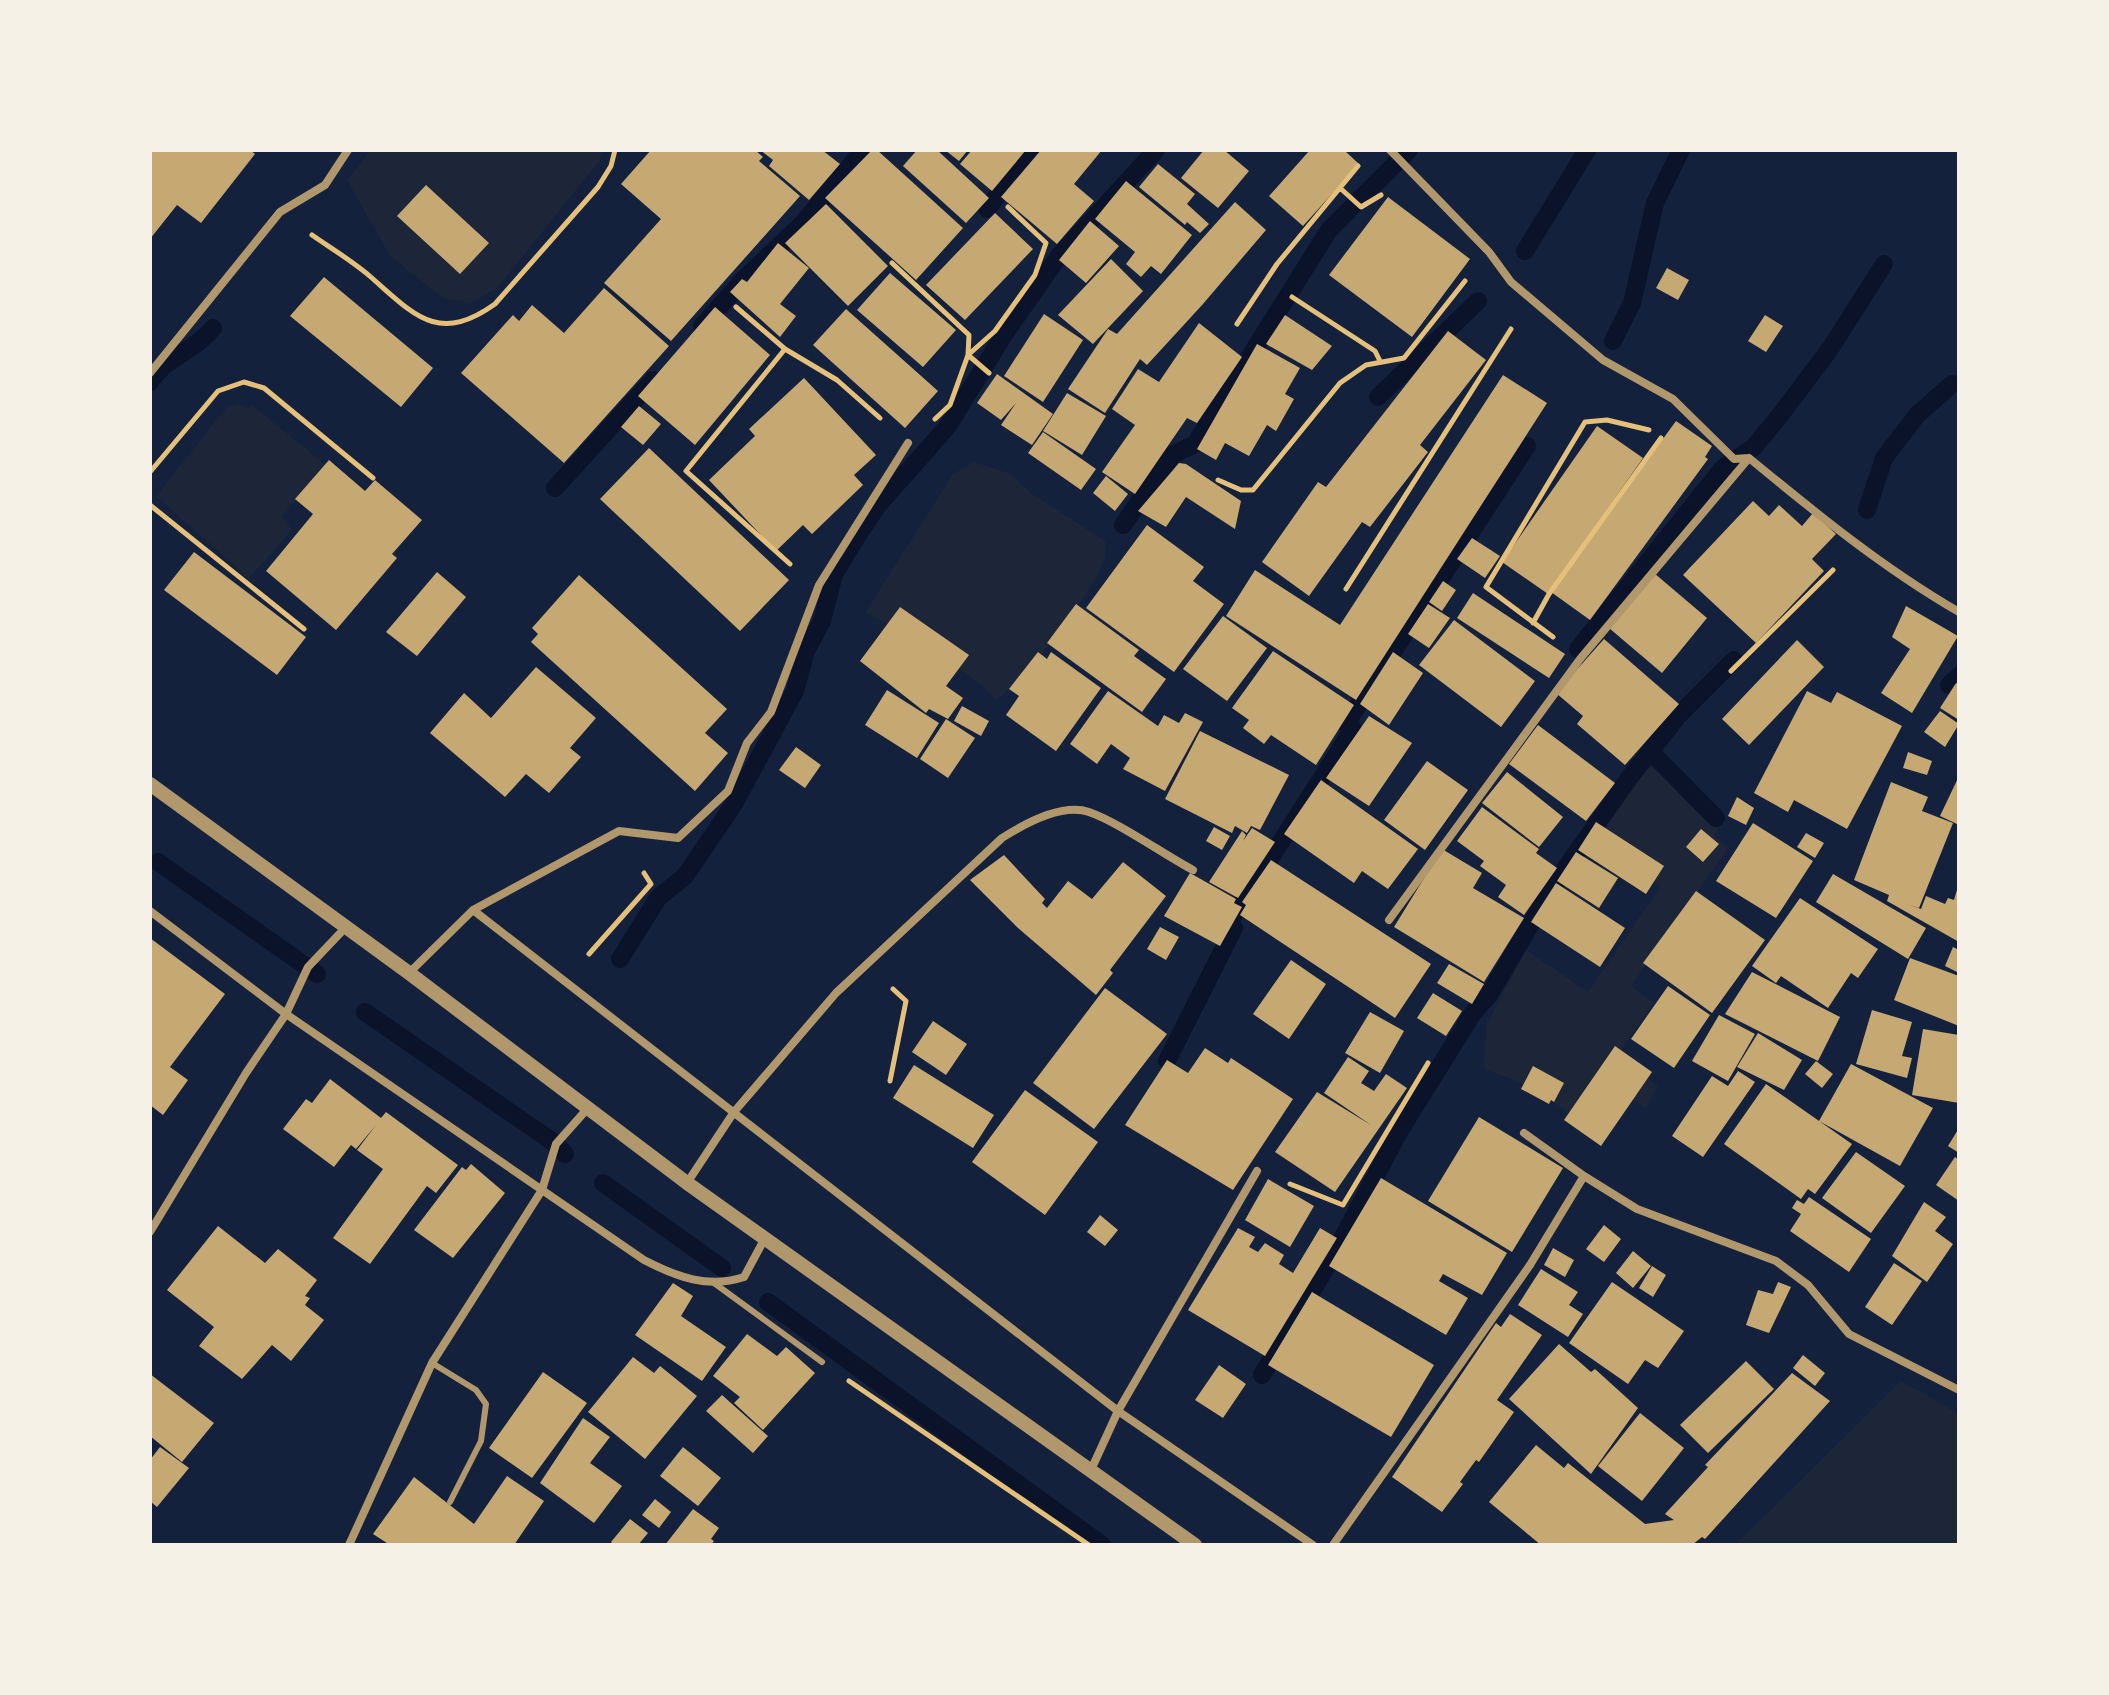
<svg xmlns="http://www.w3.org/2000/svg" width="2109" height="1695" viewBox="0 0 2109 1695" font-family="'Exo 2',sans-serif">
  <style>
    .green { fill: #1d2539 }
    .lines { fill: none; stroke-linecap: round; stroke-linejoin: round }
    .stream { stroke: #0b132b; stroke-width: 18 }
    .building { fill: #c6a872 }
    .path { stroke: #e5c07b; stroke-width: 5 }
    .service { stroke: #b1986c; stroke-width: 6 }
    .minor { stroke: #b1986c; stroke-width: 8 }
    .tertiary { stroke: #b1986c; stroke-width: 14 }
  </style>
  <rect width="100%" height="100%" fill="#14213d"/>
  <path class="green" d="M371,150H602L600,160L498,287L472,303L443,298L390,256L347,180Z
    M238,404L249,409L253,406L327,466L281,517L293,529L249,578L156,496L226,408Z
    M974,462L1011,474L1029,492L1105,541C1105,547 1106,554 1104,560C1091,596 1027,679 995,700C985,680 888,621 865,613L953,474Z
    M1650,765L1719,827L1714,836L1729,847L1631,986L1654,1003L1616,1057L1658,1086L1646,1108L1598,1077L1573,1115L1531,1087L1484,1068L1487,1024L1526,950L1588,992L1661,886L1591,838L1624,791Z
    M1901,1381L1959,1414V1545H1735Z"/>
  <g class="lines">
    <path class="stream" d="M987,209L1033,150
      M1525,251L1587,150
      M702,326L744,279L803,223L863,150
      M1613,341L1632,303L1655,203L1681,150
      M150,382C167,356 195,351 213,328
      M1378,397L1478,301
      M555,488L653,380
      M1867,510L1884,458L1917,415L1952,384
      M1123,525L1172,455L1195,444L1329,230L1409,150
      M1578,649L1723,468L1754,447L1781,414L1830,349L1884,264
      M1949,685L1959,676
      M1652,753L1716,818
      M158,862L317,974
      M620,959L658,898L685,876L734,804L795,691L806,651L822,621L834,574L856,538L878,505L948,426L1003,336L1059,256L1156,150
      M365,1012L556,1144L565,1154
      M1167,1061L1234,928L1229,923L1353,729L1346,724L1527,446
      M603,1183L722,1268
      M768,1302L1102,1545
      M1262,1375L1333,1256L1399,1132L1473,1013L1489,995L1555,883L1630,777L1678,716L1734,660"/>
  </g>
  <path class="building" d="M150,150H250L255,154L201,223L177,205L150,239Z
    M651,150H755L763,157L759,161L800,196L671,341L604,283L661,219L621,184Z
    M760,150H822L840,164L809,200L769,166L773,160Z
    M872,150H877L963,228L916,280L825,198Z
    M917,150H937L989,198L966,223L903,166Z
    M945,150H968L959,161Z
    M972,150H1026L992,191L960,164Z
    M1041,150H1102L1074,184L1094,201L1057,244L1001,197Z
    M1204,150H1224L1249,171L1218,208L1181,178Z
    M1310,150H1344L1359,164L1303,226L1269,196Z
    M1158,164L1195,194L1187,204L1209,224L1200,233L1187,222L1185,225L1139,187Z
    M1126,181L1192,235L1161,274L1151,266L1141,277L1126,264L1135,252L1095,219Z
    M426,185L489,243L460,274L397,216Z
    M1388,197L1470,259L1412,337L1329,275Z
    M1235,202L1266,230L1203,304L1147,365L1140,359L1105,413L1068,389L1108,329L1117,334Z
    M826,204L888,266L848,306L785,243Z
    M995,213L1033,249L965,320L926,285Z
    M1090,221L1119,246L1086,283L1059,260Z
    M778,243L809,268L780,304L796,316L780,337L730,292L742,279L747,282Z
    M1111,259L1143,291L1093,344L1058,315Z
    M1667,268L1689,280L1678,300L1656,288Z
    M890,273L956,330L923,367L857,310Z
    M324,277L433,368L401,407L290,316Z
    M604,288L669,346L564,463L461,373L513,315L519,321L532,305L564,333Z
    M715,307L770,355L695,445L638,396Z
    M846,309L938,391L905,428L813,345Z
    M1044,314L1083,340L1043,402L1004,376Z
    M1285,315L1332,346L1312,370L1266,344Z
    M1765,315L1783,326L1766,352L1748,341Z
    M1199,323L1242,357L1197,423L1187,418L1135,494L1102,472L1135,425L1112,409L1138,369L1159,382Z
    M1448,331L1486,360L1420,445L1428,452L1370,527L1362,522L1309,596L1262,562L1318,482L1326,487Z
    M1257,344L1300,368L1285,394L1294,399L1276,431L1267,425L1249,456L1225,443L1216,460L1197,449Z
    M997,374L1053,414L1032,445L1001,425L1016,403L1001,420L977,403Z
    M1503,375L1547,403L1356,700L1226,616L1255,570L1340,625Z
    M804,378L876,455L854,475L863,485L812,534L803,525L776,551L709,480L755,436L749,429Z
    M1067,393L1106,416L1082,455L1043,431Z
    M639,406L661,424L643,445L621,427Z
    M1676,421L1712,446L1705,457L1708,459L1590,620L1551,592Z
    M1597,426L1643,458L1548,594L1502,562Z
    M1043,432L1096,469L1081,490L1028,453Z
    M649,448L789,580L740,631L600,499Z
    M329,460L365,491L375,480L422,520L392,554L397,558L336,630L266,571L313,514L295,499Z
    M1179,463L1186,464L1241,501L1235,529L1186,497L1166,527L1138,511Z
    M1106,476L1128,494L1115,511L1093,493Z
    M1753,501L1769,516L1779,505L1802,526L1813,513L1836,534L1812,559L1824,571L1756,643L1683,575Z
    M1147,525L1204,567L1193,581L1224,604L1174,672L1086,608Z
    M1472,538L1500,556L1485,578L1457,559Z
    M194,552L306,637L277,675L164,590Z
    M437,572L466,597L417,656L386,632Z
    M1654,573L1707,618L1662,673L1609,628Z
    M579,575L727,709L705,733L728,753L695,791L531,642L538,634L532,628Z
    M1443,581L1456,590L1442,611L1429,602Z
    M1473,593L1565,654L1549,678L1457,618Z
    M1076,604L1139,650L1134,656L1166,679L1142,712L1047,643Z
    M1428,604L1450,618L1429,648L1408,634Z
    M1906,606L1958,636L1912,713L1881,693L1910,649L1892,637Z
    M900,607L969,655L946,686L963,698L948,719L929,709L926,713L860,661Z
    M1223,616L1267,648L1227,701L1183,669Z
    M1454,620L1535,681L1501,727L1419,665Z
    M1604,639L1679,704L1625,765L1577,724L1583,716L1556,693Z
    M1797,640L1824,667L1749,745L1722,719Z
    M1273,651L1354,705L1316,765L1271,735L1264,744L1243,728L1249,720L1232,708Z
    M1038,652L1047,659L1051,652L1101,688L1056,751L1006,715L1019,696L1009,689Z
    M1393,652L1423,673L1389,725L1360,704Z
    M536,667L596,718L570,748L581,757L549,793L526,774L505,797L430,733L464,693L491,718Z
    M1956,683L1959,685V720L1940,708Z
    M887,690L939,723L917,758L865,725Z
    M1108,691L1158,726L1164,715L1179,723L1185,713L1203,722L1165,791L1123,769L1130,758L1111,744L1097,764L1070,744Z
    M1807,691L1831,703L1837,692L1902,726L1847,829L1794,800L1788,812L1754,793Z
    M962,706L989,721L981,736L954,721Z
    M1940,711L1959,724L1945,747L1924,732Z
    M1369,716L1412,743L1369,806L1326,778Z
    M946,719L975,738L948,778L920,759Z
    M1538,725L1615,783L1586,821L1509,764Z
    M1200,731L1289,775L1260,830L1251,826L1247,833L1235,826L1232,833L1165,799Z
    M796,747L821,765L805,788L779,770Z
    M1908,752L1932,761L1927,775L1903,768Z
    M1427,761L1468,790L1425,850L1384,820Z
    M1507,772L1563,817L1539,847L1482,803Z
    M1959,776V825L1940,816Z
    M1321,780L1418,849L1388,889L1362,871L1354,883L1284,834Z
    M1891,782L1928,797L1922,811L1953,823L1919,908L1907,904L1921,909L1926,896L1945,904L1948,898L1954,900L1959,883V942L1887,901L1889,895L1854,880Z
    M1737,797L1754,808L1746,825L1728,816Z
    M1482,807L1539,849L1536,853L1557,868L1524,915L1498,897L1506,885L1480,866L1484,861L1457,841Z
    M1596,822L1664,866L1646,894L1578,850Z
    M1753,823L1813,861L1776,918L1716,881Z
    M1214,827L1230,836L1222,850L1206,841Z
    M1252,828L1275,842L1238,898L1209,882L1242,831L1246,835L1243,841Z
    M1701,829L1719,844L1703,862L1686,847Z
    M1806,833L1824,843L1815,858L1797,847Z
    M1442,849L1482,873L1473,888L1524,918L1484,982L1394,927Z
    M1576,852L1618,878L1599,908L1557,881Z
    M1004,855L1045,899L1042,903L1047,908L1068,881L1092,899L1123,862L1166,896L1110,970L1113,973L1096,995L1018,928L970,880Z
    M1271,860L1431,964L1395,1018L1240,915L1246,905L1242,902Z
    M1190,873L1236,899L1234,903L1242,907L1220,946L1164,916Z
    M1833,874L1926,928L1908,959L1816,902Z
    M1556,883L1625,928L1600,967L1531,922Z
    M1696,891L1765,940L1712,1013L1643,963Z
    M1800,898L1878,949L1858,978L1851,973L1828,1008L1781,976L1776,983L1752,966Z
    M1160,927L1179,937L1166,960L1147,949Z
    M150,938L225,994L170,1067L188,1080L163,1115L150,1105Z
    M1953,947L1959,950V973L1945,966Z
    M1910,958L1959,976V1026L1894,1000Z
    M1291,960L1326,984L1289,1039L1253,1014Z
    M1449,964L1484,984L1472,1004L1437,983Z
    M1752,972L1840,1017L1818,1061L1725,1014Z
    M1668,986L1710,1015L1674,1068L1631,1039Z
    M1105,988L1167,1034L1094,1129L1033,1083Z
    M1433,993L1462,1011L1446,1036L1417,1018Z
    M1872,1010L1912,1022L1902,1056L1912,1058L1907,1078L1856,1064Z
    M1370,1012L1404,1031L1380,1073L1345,1053Z
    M1719,1015L1755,1034L1728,1081L1692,1061Z
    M933,1021L967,1044L946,1075L912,1052Z
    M1923,1029L1959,1035V1103L1912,1095Z
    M1758,1033L1802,1060L1784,1090L1737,1067Z
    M1615,1046L1652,1072L1601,1146L1564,1120Z
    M1205,1048L1228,1063L1231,1058L1293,1099L1233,1190L1125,1125L1167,1060L1188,1073Z
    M1348,1057L1369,1071L1361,1083L1374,1091L1386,1074L1407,1088L1335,1192L1275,1152L1317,1092L1371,1125L1324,1093Z
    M1816,1061L1833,1074L1822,1088L1805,1074Z
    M1851,1064L1933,1108L1900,1166L1819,1121Z
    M914,1065L994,1115L973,1148L893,1098Z
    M1533,1066L1564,1083L1554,1102L1551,1100L1549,1104L1521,1089Z
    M1738,1071L1755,1082L1703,1157L1672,1136L1712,1076L1728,1086Z
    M330,1079L381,1118L386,1112L458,1165L436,1193L427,1186L370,1264L333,1238L383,1169L357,1150L376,1125L356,1149L351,1145L334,1167L283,1129L306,1099L312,1103Z
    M1766,1084L1852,1144L1815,1194L1808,1189L1801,1199L1724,1144Z
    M1025,1090L1098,1142L1045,1215L972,1162Z
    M1479,1117L1563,1168L1512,1252L1428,1201Z
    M1959,1128V1153L1948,1146Z
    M1856,1152L1905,1186L1871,1233L1822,1198Z
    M1955,1157L1959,1160V1201L1936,1185Z
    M471,1164L505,1193L453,1258L414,1230L462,1167L466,1170Z
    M1381,1178L1507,1253L1482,1295L1443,1274L1439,1281L1468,1298L1446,1335L1329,1266Z
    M1268,1179L1314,1206L1290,1247L1245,1220Z
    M1809,1197L1871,1239L1849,1272L1790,1231L1801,1214L1792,1208L1797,1200L1804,1204Z
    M1924,1202L1946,1217L1935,1231L1953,1244L1927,1282L1892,1256Z
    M1100,1215L1118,1230L1105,1246L1087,1232Z
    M1604,1225L1621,1239L1604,1262L1586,1249Z
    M218,1226L265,1263L278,1249L317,1280L305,1296L310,1298L305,1305L324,1320L291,1361L272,1345L242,1379L199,1346L214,1327L167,1290Z
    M1238,1228L1255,1237L1249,1247L1258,1252L1265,1243L1284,1255L1279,1264L1293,1273L1320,1228L1337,1238L1265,1356L1188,1310Z
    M1553,1248L1574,1260L1565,1277L1544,1265Z
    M1633,1251L1651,1266L1633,1288L1616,1273Z
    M1894,1263L1922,1281L1892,1325L1865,1307Z
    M1652,1266L1666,1275L1653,1297L1639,1288Z
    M1541,1269L1578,1292L1569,1305L1583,1314L1568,1337L1518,1305Z
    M1612,1282L1684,1331L1658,1368L1645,1360L1628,1384L1569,1343Z
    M1778,1282L1791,1287L1769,1333L1746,1325L1758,1290L1773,1294Z
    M673,1283L693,1296L681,1316L726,1347L702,1381L635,1335Z
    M1312,1292L1434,1365L1391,1437L1268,1365Z
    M1510,1314L1542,1335L1497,1400L1514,1412L1479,1462L1476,1460L1460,1482L1463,1484L1442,1512L1392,1477L1496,1323L1501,1327Z
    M747,1334L777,1356L786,1347L815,1373L763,1430L734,1403L740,1397L713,1376Z
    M1559,1344L1591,1372L1595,1369L1638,1408L1591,1474L1509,1399Z
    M1803,1355L1825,1373L1815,1386L1793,1368Z
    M633,1357L654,1373L660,1366L697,1396L645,1459L588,1412Z
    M1746,1361L1774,1389L1708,1453L1680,1425Z
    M1219,1365L1246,1384L1223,1418L1195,1400Z
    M543,1372L587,1403L532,1478L489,1448Z
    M1792,1373L1830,1401L1705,1539L1702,1537L1692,1545H1541L1489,1502L1536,1445L1564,1468L1568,1463L1645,1524L1674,1520L1665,1514L1708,1467L1705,1465Z
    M150,1374L214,1423L182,1462L150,1436Z
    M722,1395L768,1436L753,1453L706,1411Z
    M1640,1413L1684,1448L1642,1501L1598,1466Z
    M583,1418L610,1437L590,1463L622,1486L594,1523L540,1483Z
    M160,1447L189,1468L157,1507L150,1501V1460Z
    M683,1447L721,1478L698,1506L660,1476Z
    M507,1476L544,1501L514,1545H390L373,1534L414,1477L474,1524Z
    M655,1499L671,1512L659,1528L642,1515Z
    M693,1509L719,1528L711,1539L714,1541L711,1545H665Z
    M630,1519L648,1533L638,1545H614L611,1542Z"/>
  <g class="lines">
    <path class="path" d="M1340,188L1361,207L1381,195
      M312,235C332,249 354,262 372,278C415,316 439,344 495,304L598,187L611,166L615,150
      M892,263L969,335L968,355L989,373
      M1292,297L1375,351L1380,361
      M736,307L785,349L837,380L880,418
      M1237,324L1277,264L1358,166
      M785,349L686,471L790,564
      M935,419L950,405L968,355L995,331L1035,275L1046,243L1008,207
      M150,472L218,391L244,382L264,388L373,478
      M1218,480L1241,490H1253L1340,383L1366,365L1404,358L1465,281
      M150,505L304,629
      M1346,589L1511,329
      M1533,623L1549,594L1661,438
      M1553,637L1486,587L1585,422L1607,420L1649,430
      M1731,671L1833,570
      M589,954L651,884L644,873
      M890,1081L906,1001L893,989
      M1290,1184L1343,1205L1428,1063
      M849,1381L1089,1545"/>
    <path class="service" d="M714,1283L822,1362
      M432,1363L476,1390L486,1404L481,1441L450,1502"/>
    <path class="minor" d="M1390,150L1489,252L1511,282L1603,360L1673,399L1734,459L1749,458C1817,514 1883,568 1959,612
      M150,373L280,212L325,185L348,150
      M473,910L1118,1411L1313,1545
      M150,911L286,1014L644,1260C677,1277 708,1289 744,1277L765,1238
      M1389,920L1580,659L1749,458
      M409,973L473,910L619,831L678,838L728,791L747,743L771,712L819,585L908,443
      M1584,1176L1637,1209L1776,1261L1808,1285L1849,1334L1959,1390
      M687,1183L734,1112L836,993L1002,838C1024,824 1062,803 1089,812C1120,823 1163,854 1193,870
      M150,1232L246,1073L286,1014L308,967L346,927
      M1091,1470L1118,1411L1257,1171
      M349,1545L432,1363L542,1190L556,1144L588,1108
      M1333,1545L1530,1265L1584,1176L1524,1133"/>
    <path class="tertiary" d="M150,784L409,973L687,1183L1195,1545"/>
  </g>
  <rect width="2109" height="1695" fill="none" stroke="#f6f1e7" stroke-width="304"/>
</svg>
